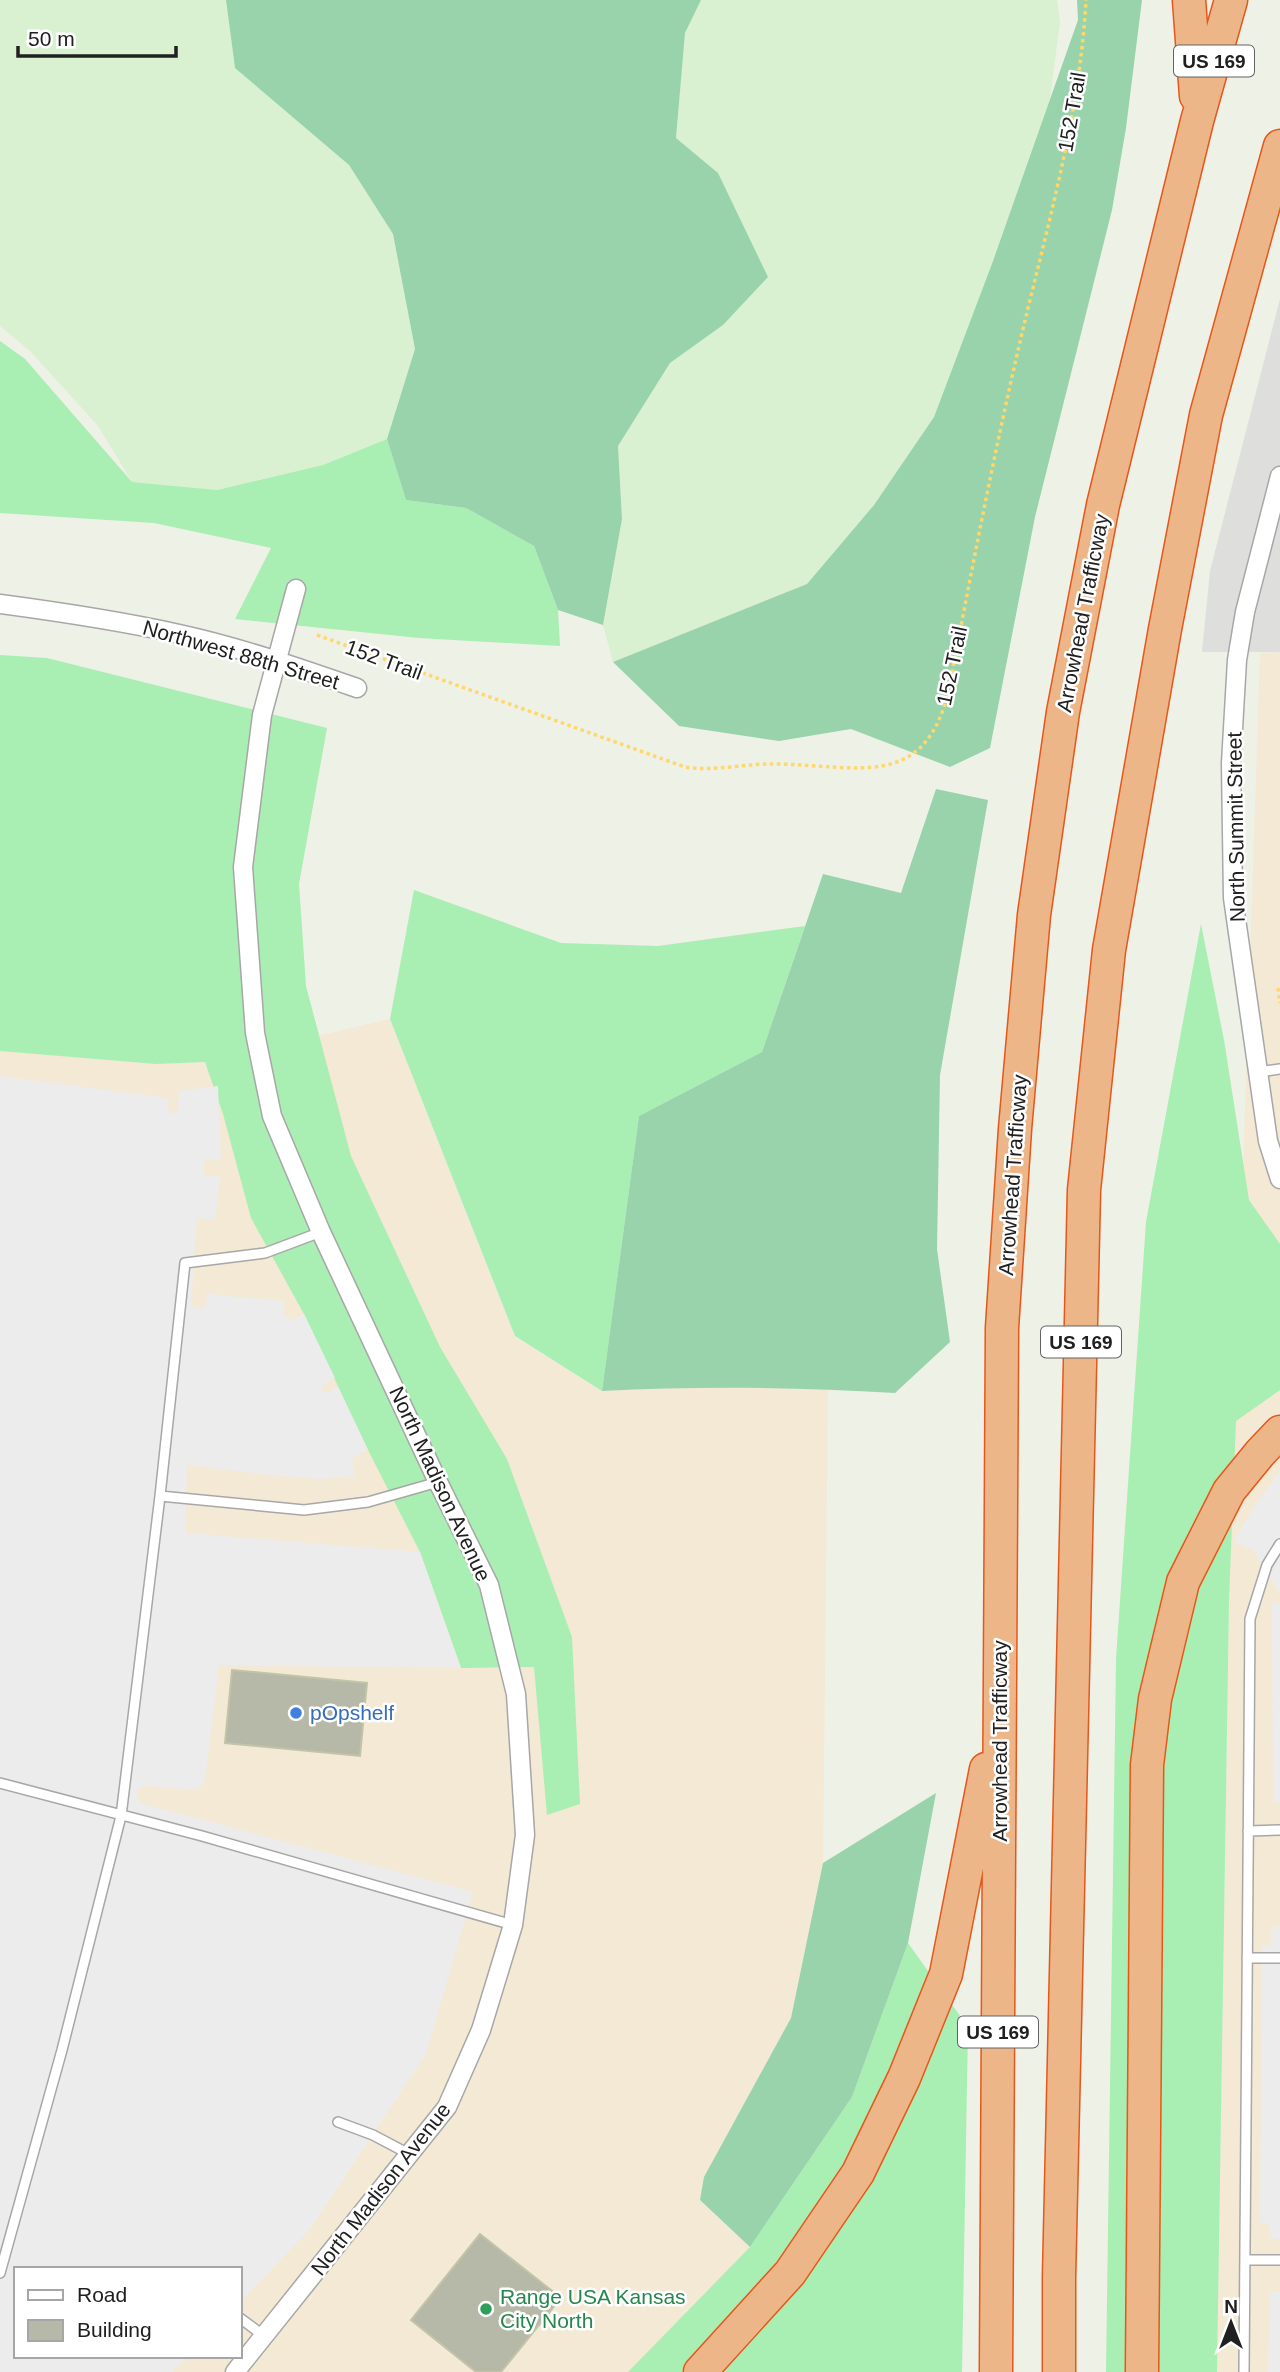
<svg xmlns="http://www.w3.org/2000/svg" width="1280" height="2372" viewBox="0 0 1280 2372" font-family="Helvetica,sans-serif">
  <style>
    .residential { fill: #dededd }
    .commercial { fill: #f3e9d5; fill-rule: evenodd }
    .farmland { fill: #daf1d1 }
    .grass { fill: #a9eeb3 }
    .forest { fill: #98d3ac }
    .parking { fill: #ececec }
    .building { fill: #b6b8a8; stroke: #c2c4a7; stroke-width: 2 }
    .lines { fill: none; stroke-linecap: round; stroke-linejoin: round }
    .lane-casing { stroke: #a7a7a7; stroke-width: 12 }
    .street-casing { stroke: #a7a7a7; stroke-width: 21 }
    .highway-casing { stroke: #e7561b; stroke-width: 35 }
    .path { stroke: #ffd76a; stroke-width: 3.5; stroke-dasharray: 3.5 3.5; stroke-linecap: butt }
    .lane { stroke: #fff; stroke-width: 9 }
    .street { stroke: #fff; stroke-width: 18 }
    .highway { stroke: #edb689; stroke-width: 32 }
    .shop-dot { fill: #3f7fe0; stroke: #fff; stroke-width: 2.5 }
    .leisure-dot { fill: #2e9e5b; stroke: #fff; stroke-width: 2.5 }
    .labels { text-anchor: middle; stroke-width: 5; stroke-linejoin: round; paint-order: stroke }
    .shield { fill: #fff; stroke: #636363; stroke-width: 2 }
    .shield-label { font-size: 19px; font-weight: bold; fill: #202020 }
    .street-label { font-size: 21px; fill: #202020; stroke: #fff }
    .shop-label { font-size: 21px; fill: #366cbe; stroke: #fff; text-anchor: start }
    .leisure-label { font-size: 21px; fill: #27864d; stroke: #fff; text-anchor: start }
  </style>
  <rect width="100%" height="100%" fill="#eef1e6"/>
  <path class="residential" d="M1280,299V652H1202L1210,571Z"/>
  <path class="commercial" d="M1280,652V2372H1217L1229,1601L1260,653Z
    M390,1019L515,1337L602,1391L691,1386L828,1389L823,1863L791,2018L704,2177L700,2200L750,2247L628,2372H0V1051L156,1064L205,1062ZM16,2269H240V2356H16Z"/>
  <path class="farmland" d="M0,0H226L235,68L349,165L393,234L415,349L387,439L323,465L216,490L132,482L98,426L30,351L0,326Z
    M701,0H1057L1060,22L1041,167L993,261L934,417L874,505L807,584L613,662L603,625L622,519L618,446L670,363L723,325L718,173L676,138L685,33Z"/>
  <path class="grass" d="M0,341L25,359L132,482L217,490L323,465L387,439L406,500L466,508L534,546L558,610L560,646L419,638L235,619L271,548L154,523L0,513Z
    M0,655L47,658L327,728L299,884L306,986L351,1156L440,1347L507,1459L572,1637L580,1804L547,1815L534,1667L461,1668L420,1552L368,1450L304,1314L251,1218L223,1114L205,1062L156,1064L0,1051Z
    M414,890L561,943L658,946L805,926L762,1052L639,1116L602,1391L515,1336L390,1019Z
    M1201,924L1224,1040L1249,1200L1280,1244V1390L1236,1421L1229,1601L1217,2372H1106L1116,1659L1146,1222Z
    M908,1943L968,2027L962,2372H628L750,2247L852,2097Z"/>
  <path class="forest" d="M226,0H701L685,33L676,138L718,173L768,277L723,325L670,363L618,446L622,519L603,625L558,610L534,546L466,508L406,500L387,439L415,349L393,234L349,165L235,68Z
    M1077,0H1142L1126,128L1112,210L1035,517L990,748L950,767L851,729L779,741L679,726L613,662L807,584L874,505L934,417L993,261L1078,20Z
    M936,789L988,800L940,1075L937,1249L950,1342L895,1393C797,1387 700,1386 602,1391L639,1116L762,1052L823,874L901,893Z
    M936,1793L908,1943L852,2097L750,2247L700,2200L704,2177L791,2018L823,1863Z"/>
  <path class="parking" d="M0,1076L168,1098L167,1109L172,1114L178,1111L179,1091L218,1086L221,1160H207L204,1162L203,1173L205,1176H220L215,1220L197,1218L191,1306L202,1309L206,1305L208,1294L283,1301L285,1317L293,1320L304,1314L335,1378L323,1385L321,1391L327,1393L338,1387L368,1450L355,1456L352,1461L355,1476L319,1479L268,1475L187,1465L186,1533L420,1552L461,1668L219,1665L205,1781L197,1790L145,1786L138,1789L137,1795L138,1800L144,1804L473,1892L426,2054L311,2228L240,2302V2269H16V2356H188L173,2372H0Z
    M1280,1471V1594L1254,1551L1234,1541L1252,1510Z
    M1280,1603V1802H1273L1272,1604Z
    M1271,1927H1280V2239H1272L1268,2225L1265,2222L1260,2223L1262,1946L1269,1945L1271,1942Z
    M1270,2292H1280V2372H1268Z"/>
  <path class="building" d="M232,1670L367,1683L360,1756L225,1743Z
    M480,2234L561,2298L501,2372H476L411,2320Z"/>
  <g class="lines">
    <defs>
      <path id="lane" d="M1258,1072L1280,1069
        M160,1496L304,1510L368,1502L438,1482
        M0,1783L202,1836L513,1925
        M1248,1831L1280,1830
        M1247,1958H1280
        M338,2122L373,2135L409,2154
        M1245,2260H1280
        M0,2273L62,2050L121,1816L160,1496L185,1263L265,1253L321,1232
        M240,2318L264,2336
        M1244,2372L1250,1619L1267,1565L1280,1544"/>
      <path id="street" d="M1280,476L1245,612L1237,660L1231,763L1233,898L1268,1141L1280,1179
        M0,604C60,612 120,621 179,634C239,647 299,668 357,688
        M235,2372L447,2107L481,2030L513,1925L525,1835L516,1694L489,1585L438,1482L321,1232L272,1116L255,1033L243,867L262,715L296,589"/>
      <path id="highway" d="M1189,0L1196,96
        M700,2372L790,2273L858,2173L904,2078L946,1974L986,1769
        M996,2372L1002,1328L1015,1129L1034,915L1063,712L1103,505L1197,121L1231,0
        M1059,2372V2278L1084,1190L1109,950L1165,629L1206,415L1280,146
        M1142,2372L1147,1765L1155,1699L1183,1582L1229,1491L1260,1453L1280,1432"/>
    </defs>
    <use href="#lane" class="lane-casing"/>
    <use href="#street" class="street-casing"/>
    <use href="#highway" class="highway-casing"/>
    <path class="path" d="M317,635L685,767C715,772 746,763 777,764C858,765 925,792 949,689C972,568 995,448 1023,329C1049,220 1080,112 1086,0
      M1278,988L1280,1003"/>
    <use href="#lane" class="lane"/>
    <use href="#street" class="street"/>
    <use href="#highway" class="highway"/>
  </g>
  <circle class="shop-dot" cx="296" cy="1713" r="7"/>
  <circle class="leisure-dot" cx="486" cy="2309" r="7"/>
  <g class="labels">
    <g class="shield">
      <rect x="1174" y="45.5" width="80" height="31" rx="5"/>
      <rect x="1041" y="1326.5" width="80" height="31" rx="5"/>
      <rect x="958" y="2016.5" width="80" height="31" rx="5"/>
    </g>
    <g class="shield-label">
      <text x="1214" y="68">US 169</text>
      <text x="1081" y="1349">US 169</text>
      <text x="998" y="2039">US 169</text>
    </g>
    <g class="street-label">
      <text transform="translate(1072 112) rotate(-80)" y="7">152 Trail</text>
      <text transform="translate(1083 613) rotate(-79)" y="7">Arrowhead Trafficway</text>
      <text transform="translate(241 655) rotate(16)" y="7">Northwest 88th Street</text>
      <text transform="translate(384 660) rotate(20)" y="7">152 Trail</text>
      <text transform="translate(952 666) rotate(-78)" y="7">152 Trail</text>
      <text transform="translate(1236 827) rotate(-91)" y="7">North Summit Street</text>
      <text transform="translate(1013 1175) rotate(-86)" y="7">Arrowhead Trafficway</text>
      <text transform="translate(440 1484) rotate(65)" y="7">North Madison Avenue</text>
      <text transform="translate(1000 1741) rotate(-90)" y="7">Arrowhead Trafficway</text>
      <text transform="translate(381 2189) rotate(-52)" y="7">North Madison Avenue</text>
    </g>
    <g class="shop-label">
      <text x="310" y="1720">pOpshelf</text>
    </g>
    <g class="leisure-label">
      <text x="500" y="2304">Range USA Kansas<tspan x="500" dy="24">City North</tspan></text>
    </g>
  </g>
  <rect x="14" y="2267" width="228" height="91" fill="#ffffff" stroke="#a6a6a6" stroke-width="2"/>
  <rect x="28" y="2290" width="35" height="10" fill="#ffffff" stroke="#a6a6a6" stroke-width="2"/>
  <text x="77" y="2302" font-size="21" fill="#202020">Road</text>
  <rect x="28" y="2320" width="35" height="21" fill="#b6b8a8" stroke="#a6a6a6" stroke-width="2"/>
  <text x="77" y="2337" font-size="21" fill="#202020">Building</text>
  <g transform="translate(1231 2323)" stroke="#ffffff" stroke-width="5" paint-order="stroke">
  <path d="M0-5L12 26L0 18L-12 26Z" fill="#202020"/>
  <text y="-10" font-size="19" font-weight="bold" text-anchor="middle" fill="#202020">N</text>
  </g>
  <path d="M18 46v10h158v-10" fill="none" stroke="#202020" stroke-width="3.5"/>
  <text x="28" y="46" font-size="21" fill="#202020" stroke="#ffffff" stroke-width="5" paint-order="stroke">50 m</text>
</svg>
